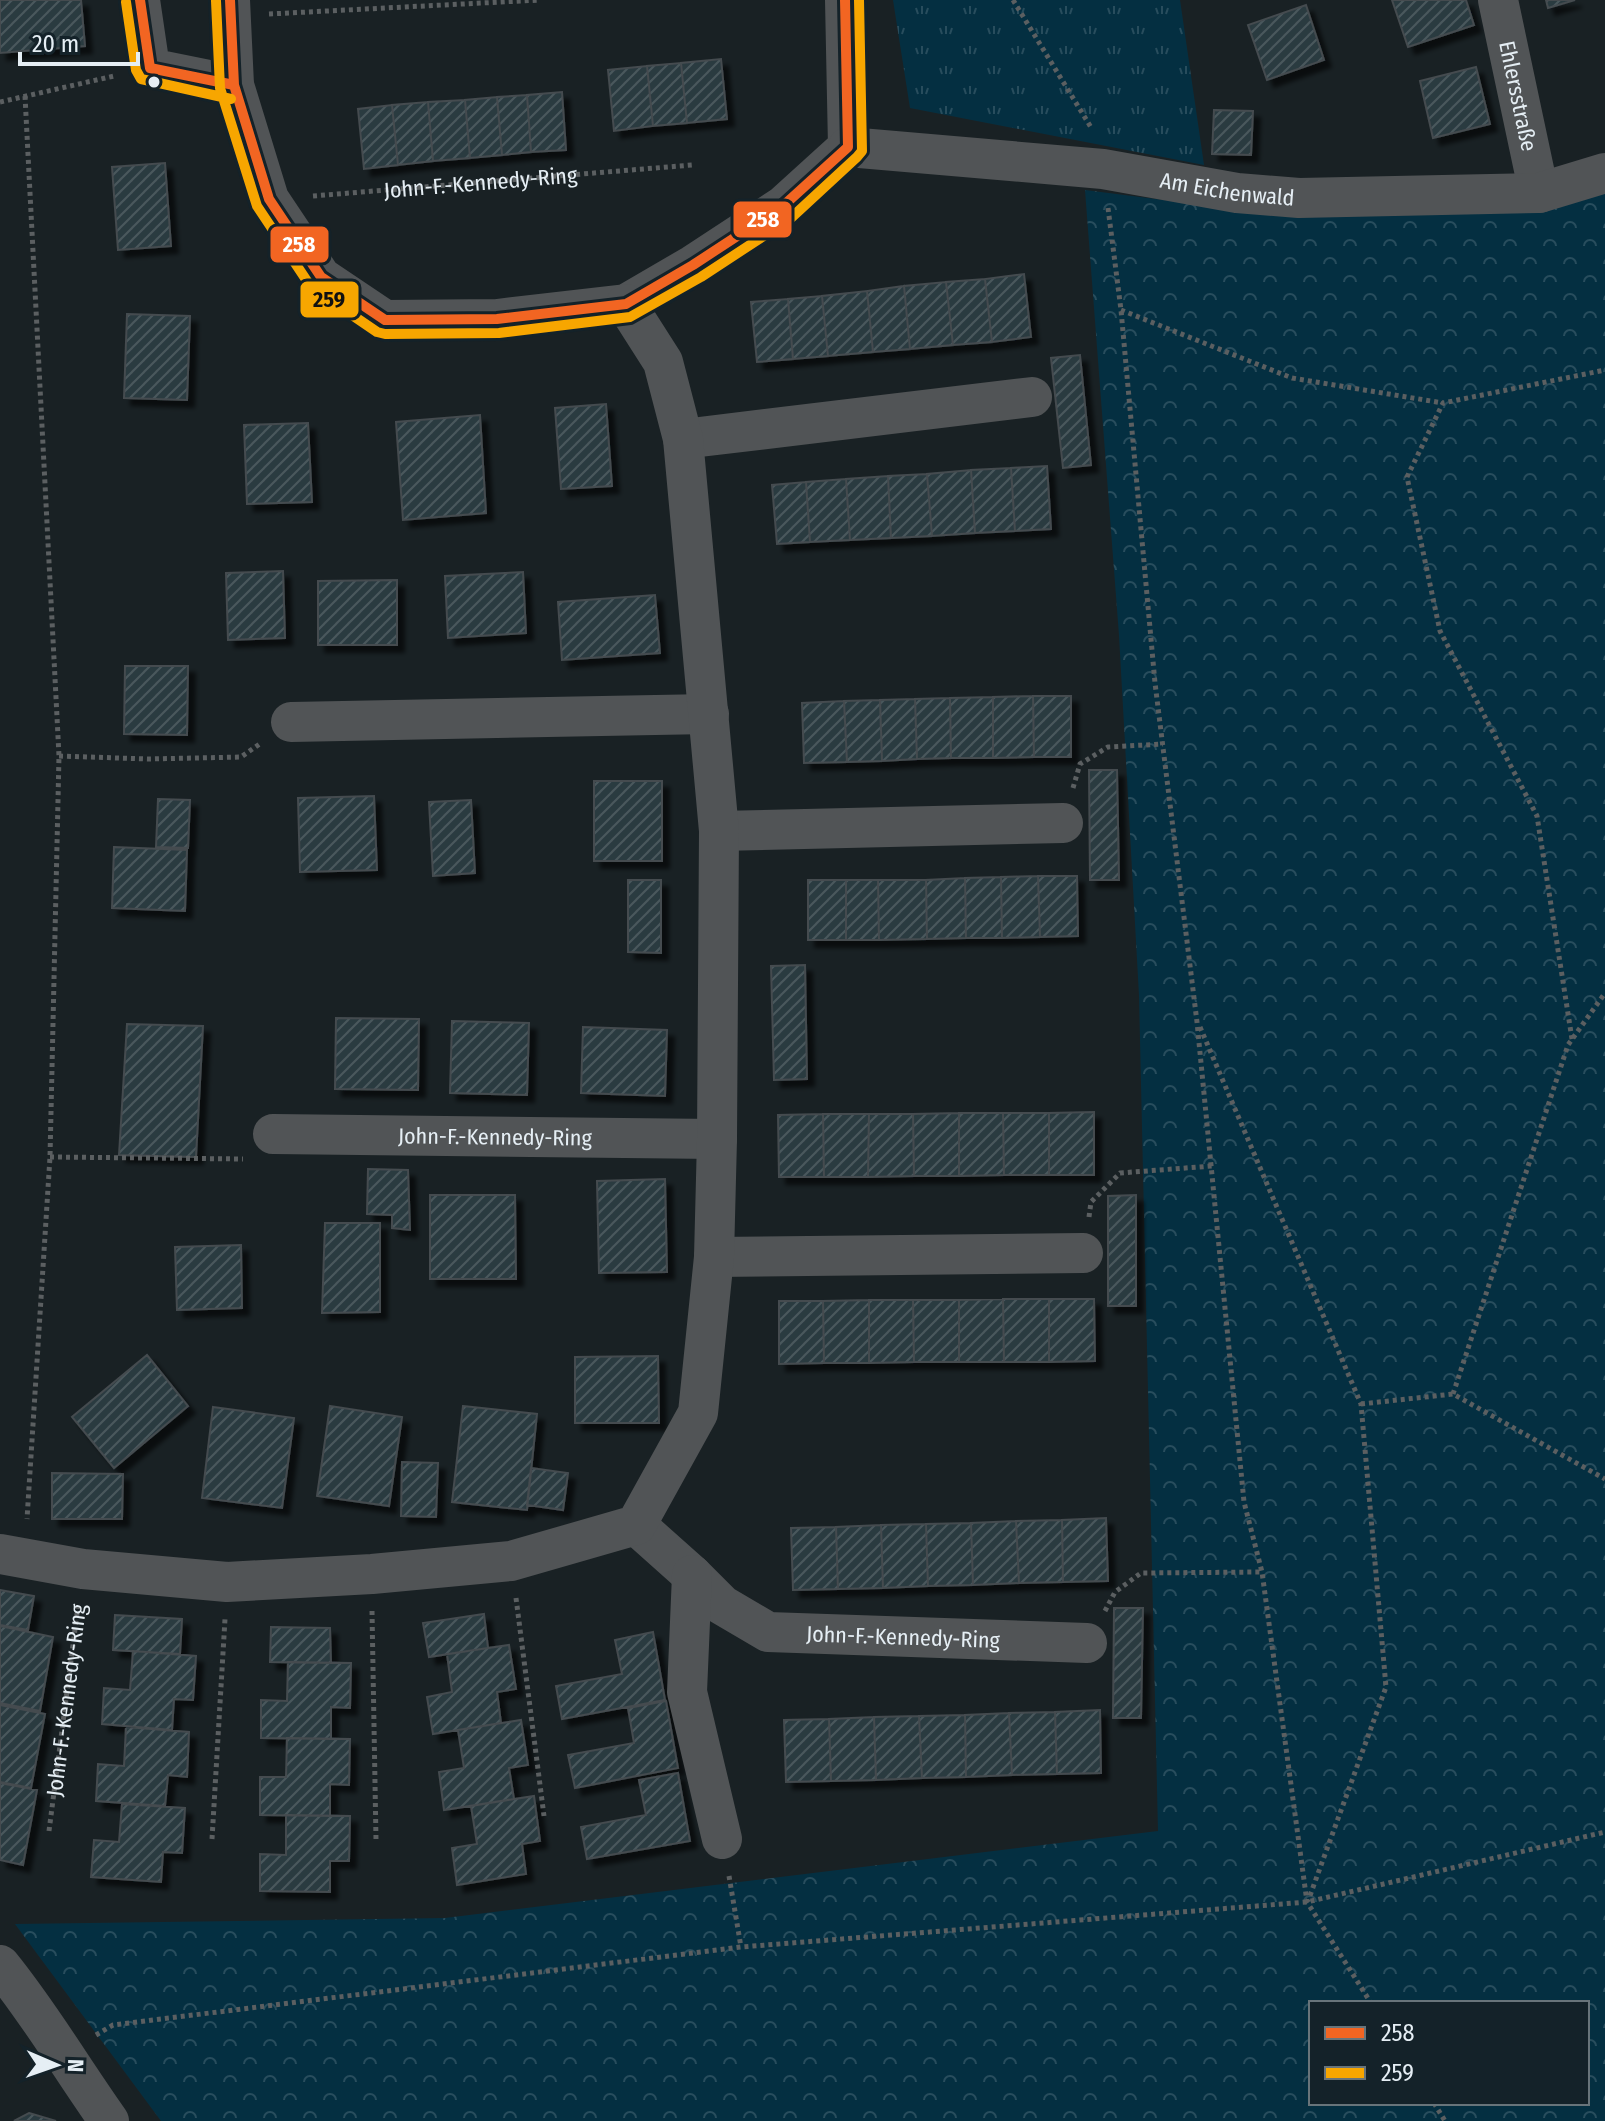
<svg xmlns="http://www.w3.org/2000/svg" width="1605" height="2121" viewBox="0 0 1605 2121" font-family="'Fira Sans Condensed',sans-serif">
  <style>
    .grass { fill: url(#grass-tufts) }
    .forest { fill: url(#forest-crowns); fill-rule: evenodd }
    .building { fill: url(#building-hatch); stroke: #444b4f; stroke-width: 2; filter: url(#shadow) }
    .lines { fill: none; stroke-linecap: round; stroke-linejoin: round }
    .path { stroke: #5b5f61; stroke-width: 5; stroke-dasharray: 4 4; stroke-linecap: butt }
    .minor { stroke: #515456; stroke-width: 40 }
    .bus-1-casing { stroke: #142229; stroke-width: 16 }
    .bus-2-casing { stroke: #142229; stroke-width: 16 }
    .bus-1 { stroke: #f26522; stroke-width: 10 }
    .bus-2 { stroke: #f7a600; stroke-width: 10 }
    .bus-dot { fill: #e5eef4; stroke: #142229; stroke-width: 3 }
    .labels { text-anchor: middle; stroke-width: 6; stroke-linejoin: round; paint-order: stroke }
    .street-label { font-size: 22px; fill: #e5eef4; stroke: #142229 }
    .line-badge { stroke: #142229; stroke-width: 3 }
    .badge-label { font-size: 22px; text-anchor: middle; font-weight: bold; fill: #fff }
    .pale-badge-label { font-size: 22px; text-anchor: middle; font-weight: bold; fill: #111 }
  </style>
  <defs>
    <pattern id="grass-tufts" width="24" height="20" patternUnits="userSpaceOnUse" patternTransform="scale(2)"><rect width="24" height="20" fill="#042f41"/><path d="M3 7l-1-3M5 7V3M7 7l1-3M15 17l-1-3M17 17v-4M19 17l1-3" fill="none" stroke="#284d5d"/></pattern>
    <pattern id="forest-crowns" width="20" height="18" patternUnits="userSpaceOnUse" patternTransform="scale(2)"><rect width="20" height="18" fill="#042f41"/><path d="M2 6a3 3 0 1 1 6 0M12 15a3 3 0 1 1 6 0" fill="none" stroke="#284d5d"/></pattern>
    <pattern id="building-hatch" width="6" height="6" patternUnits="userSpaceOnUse" patternTransform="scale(2)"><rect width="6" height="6" fill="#2c3b41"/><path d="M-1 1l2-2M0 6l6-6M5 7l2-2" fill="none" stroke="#4a585d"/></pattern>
    <filter id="shadow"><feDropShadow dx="7" dy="7" stdDeviation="2" flood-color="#0009"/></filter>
  </defs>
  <rect width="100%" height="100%" fill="#192124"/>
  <path class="grass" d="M893,0H1180L1204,165L910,108Z"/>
  <path class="forest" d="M1605,178V2121H161L15,1924L445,1918L1158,1831L1139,995L1119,635L1085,190L1250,211ZM1311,2003H1587V2103H1311Z"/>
  <path class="building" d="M0,0H81L85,46L0,53Z
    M1392,0H1466L1474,25L1408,47Z
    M1546,0H1575L1548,8Z
    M1306,5L1324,60L1267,80L1248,25Z
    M721,59L727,119L687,123L681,63Z
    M681,63L687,123L653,126L647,66Z
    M647,66L653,126L614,131L608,70Z
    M1476,67L1490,124L1433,138L1420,81Z
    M562,92L566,150L531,152L527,95Z
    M527,95L531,152L502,155L497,97Z
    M497,97L502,155L470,158L465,100Z
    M465,100L470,158L433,161L428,102Z
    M428,102L433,161L398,165L392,105Z
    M392,105L398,165L364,169L358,109Z
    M1214,110L1253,111L1251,155L1212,154Z
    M165,163L171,246L118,250L112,167Z
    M1024,274L1031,337L992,342L985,279Z
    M985,279L992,342L953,345L946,282Z
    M946,282L953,345L910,349L904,286Z
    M904,286L910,349L873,352L867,291Z
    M867,291L873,352L828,356L822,296Z
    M822,296L828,356L793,359L788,299Z
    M788,299L793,359L757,362L751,302Z
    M127,314L190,316L187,400L124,398Z
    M1080,355L1091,465L1063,468L1051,358Z
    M606,404L612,486L561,489L555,408Z
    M480,415L486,513L403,520L396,422Z
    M308,423L312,502L247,504L244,425Z
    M1047,466L1051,529L1015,531L1011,468Z
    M1011,468L1015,531L975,533L971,470Z
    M971,470L975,533L932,536L927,474Z
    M927,474L932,536L891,538L888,476Z
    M888,476L891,538L850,540L846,479Z
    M846,479L850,540L810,542L806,482Z
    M806,482L810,542L777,544L772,485Z
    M283,571L285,638L228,640L226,573Z
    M523,572L526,633L448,638L445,576Z
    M397,580V645H318V581Z
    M655,595L660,653L562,660L558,602Z
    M125,666H188L187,735L124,734Z
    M1033,696L1034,757L993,758V697Z
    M1033,696H1071V757H1034Z
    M993,697V758H951L950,698Z
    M950,698L951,758L917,759L915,699Z
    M915,699L917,759L882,761L880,700Z
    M880,700L882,761L847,762L844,701Z
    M844,701L847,762L804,763L802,703Z
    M1089,770H1117L1119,880H1090Z
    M594,781H662V861H594Z
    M374,796L377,870L300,872L298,798Z
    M158,799L190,800L188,848L156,847Z
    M471,800L475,873L433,876L429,802Z
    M114,847L187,850L185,911L112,908Z
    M1038,876H1077L1078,936L1040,937Z
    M1038,876L1040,937L1002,938L1001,877Z
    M1001,877L1002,938H966L965,878Z
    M965,878L966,938L927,939L926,880Z
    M628,880H661V953L628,952Z
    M808,880H846V940H808Z
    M846,880H878L879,940H846Z
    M878,880H926L927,939L879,940Z
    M805,965L807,1079L774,1080L771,966Z
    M336,1018L419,1019L418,1090L335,1089Z
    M452,1021L529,1023L527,1095L450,1093Z
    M127,1024L203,1026L196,1157L119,1155Z
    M583,1027L667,1030L665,1096L581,1093Z
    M1094,1112V1175H1049V1113Z
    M959,1113H1003L1004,1175L959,1176Z
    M959,1113V1176H914L913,1114Z
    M1003,1113H1049V1175H1004Z
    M823,1114L824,1177H779L778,1115Z
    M823,1114H869L868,1177H824Z
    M869,1114H913L914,1176L868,1177Z
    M368,1169L408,1170L410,1230L392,1228V1215L367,1214Z
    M665,1179L667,1272L599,1273L597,1181Z
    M430,1195H515L516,1279H430Z
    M1136,1195V1306H1108V1196Z
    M325,1223H380V1312L322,1313Z
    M241,1245L242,1308L177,1310L175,1247Z
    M1003,1299L1004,1362H959V1300Z
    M1003,1299H1049V1362H1004Z
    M1049,1299H1094L1095,1361L1049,1362Z
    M869,1300H913L914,1362L869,1363Z
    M869,1300V1363H824L823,1301Z
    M913,1300H959V1362H914Z
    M779,1301H823L824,1363L779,1364Z
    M147,1355L188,1406L114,1468L72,1417Z
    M658,1356L659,1423H575V1357Z
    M330,1406L402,1417L389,1506L317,1496Z
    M463,1406L537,1414L527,1510L452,1502Z
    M213,1407L294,1418L282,1508L202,1498Z
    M402,1462L438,1463L436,1517L401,1516Z
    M531,1468L568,1473L563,1510L527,1505Z
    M52,1473L123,1474L122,1519H52Z
    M1106,1518L1108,1581L1063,1582L1062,1520Z
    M1062,1520L1063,1582L1019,1583L1016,1521Z
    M1016,1521L1019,1583L973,1585L971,1523Z
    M971,1523L973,1585L928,1586L926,1524Z
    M926,1524L928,1586L883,1588L881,1525Z
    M881,1525L883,1588L838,1589L836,1527Z
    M836,1527L838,1589L793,1590L791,1528Z
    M0,1590L34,1596L28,1630L0,1625Z
    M1114,1608H1143L1141,1718H1113Z
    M484,1614L488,1648L429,1657L423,1623Z
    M115,1615L182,1619L180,1654L113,1650Z
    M0,1626L53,1637L40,1711L0,1703Z
    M271,1627L330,1628L331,1663L270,1662Z
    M653,1632L665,1700L562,1719L556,1686L622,1674L615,1640Z
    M509,1645L516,1689L497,1692L501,1723L433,1734L427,1697L452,1692L447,1654Z
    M133,1651L196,1656L193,1700L174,1699L172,1730L102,1724L104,1688L130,1690Z
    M288,1662L351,1663L350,1708L331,1707V1739L261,1738V1700L287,1701Z
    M666,1701L678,1768L575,1788L568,1755L634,1743L628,1708Z
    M0,1705L45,1714L31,1788L0,1782Z
    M1100,1710L1101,1773L1057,1774L1055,1712Z
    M1055,1712L1057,1774L1012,1775L1009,1713Z
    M1009,1713L1012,1775L966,1777L965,1715Z
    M965,1715L966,1777L922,1778L919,1716Z
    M919,1716L922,1778L876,1780L874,1717Z
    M874,1717L876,1780L831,1781L829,1719Z
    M829,1719L831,1781L786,1782L784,1720Z
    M521,1720L528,1765L509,1768L514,1799L444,1810L439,1772L464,1768L458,1730Z
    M126,1727L189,1732L187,1777L168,1775L165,1806L96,1801L98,1764L124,1766Z
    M287,1738L350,1739L349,1785L330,1784V1816L260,1815V1777H286Z
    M678,1773L690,1841L587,1859L581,1827L646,1815L639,1780Z
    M0,1783L37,1790L23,1865L0,1860Z
    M534,1796L540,1841L522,1844L526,1874L457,1885L452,1848L477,1844L471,1806Z
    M122,1804L185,1808L182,1853L163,1852L161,1882L91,1877L94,1840L119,1842Z
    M286,1815L350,1816L349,1861H330V1892L260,1891V1854L286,1855Z
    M29,2113L56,2121H14Z"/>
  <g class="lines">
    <g class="path">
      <path d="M1013,0L1092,129"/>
      <path d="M269,14L540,0"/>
      <path d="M25,96L59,756L50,1157L27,1519"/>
      <path d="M0,102L114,76"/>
      <path id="s1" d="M313,196L692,165"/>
      <path d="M1108,208L1121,310L1155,683L1197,1022L1244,1502L1262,1572L1307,1902L1371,2003"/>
      <path d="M1121,310L1292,378L1443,403"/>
      <path d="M59,756L148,759L241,757L261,743"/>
      <path d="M1073,788L1080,764L1108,747L1163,744"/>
      <path d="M1200,1027L1361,1404L1386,1687L1308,1901"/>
      <path d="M1572,1039L1537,816L1440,631L1407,477L1443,403L1605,370"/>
      <path d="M50,1157L243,1159"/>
      <path d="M1089,1217L1091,1202L1120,1173L1212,1166"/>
      <path d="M1453,1394L1568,1045L1605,993"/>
      <path d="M1361,1404L1453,1394L1605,1479"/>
      <path d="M516,1598L544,1816"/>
      <path d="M372,1611L376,1840"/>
      <path d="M1105,1611L1115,1592L1141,1573L1262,1572"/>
      <path id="s2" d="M49,1831L78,1606"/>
      <path d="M212,1839L225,1619"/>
      <path d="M729,1876L741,1947"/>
      <path d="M96,2035L113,2025L741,1947L1307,1902L1605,1832"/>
      <path d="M1434,2103L1445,2121"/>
    </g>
    <g class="minor">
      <path d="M140,0L150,68L234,85"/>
      <path d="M230,0L234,85L269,199L321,277L385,320L497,319L626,304L693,265L783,206L848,147L845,0"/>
      <path id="s3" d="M1498,0L1539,193"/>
      <path id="s4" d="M848,147L1103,169L1237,193L1299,198L1539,193L1605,173"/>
      <path d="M683,439L1032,397"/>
      <path d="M291,722L709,714"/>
      <path d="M719,831L1063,823"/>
      <path id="s5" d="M273,1134L717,1139"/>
      <path d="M714,1257L1083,1253"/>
      <path id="s6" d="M636,1525L692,1575L722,1605L768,1632L1087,1643"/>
      <path d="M0,1554L83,1569L227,1582L372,1574L511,1561L636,1525L698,1413L714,1257L717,1139L719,831L683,439L663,362L626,304"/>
      <path d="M692,1575L687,1692L722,1839"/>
      <path d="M0,1965C40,2014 72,2069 109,2121"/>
    </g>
    <defs>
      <path id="bus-1" d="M140,0L150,68L234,85
        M230,0L234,85L269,199L321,277L385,320L497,319L626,304L693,265L783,206L848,147L845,0"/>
      <path id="bus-2" d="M216,1L220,88L257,206L311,287L377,332L385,334L499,333L630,317L701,277L791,218L857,157L862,151L859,0
        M126,2L136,70L141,79L231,99"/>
    </defs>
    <use href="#bus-1" class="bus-1-casing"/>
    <use href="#bus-2" class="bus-2-casing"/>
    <use href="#bus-1" class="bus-1"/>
    <use href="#bus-2" class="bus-2"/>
  </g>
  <circle class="bus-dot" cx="154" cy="82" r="7"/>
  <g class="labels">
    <g class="street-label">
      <text dy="8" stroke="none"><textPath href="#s3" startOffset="98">Ehlersstraße</textPath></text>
      <text dy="8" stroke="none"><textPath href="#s1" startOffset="168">John-F.-Kennedy-Ring</textPath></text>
      <text dy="8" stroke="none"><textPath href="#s4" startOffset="382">Am Eichenwald</textPath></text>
      <text dy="8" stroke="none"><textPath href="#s5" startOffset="222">John-F.-Kennedy-Ring</textPath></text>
      <text dy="8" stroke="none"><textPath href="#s6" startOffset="306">John-F.-Kennedy-Ring</textPath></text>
      <text dy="8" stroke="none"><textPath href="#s2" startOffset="132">John-F.-Kennedy-Ring</textPath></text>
    </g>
  </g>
  <g class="line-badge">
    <rect x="732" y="200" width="61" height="39" rx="8" fill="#f26522"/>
    <rect x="269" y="225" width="61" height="39" rx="8" fill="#f26522"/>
    <rect x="299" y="280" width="61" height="39" rx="8" fill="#f7a600"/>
  </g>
  <g class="badge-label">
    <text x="763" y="227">258</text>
    <text x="299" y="252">258</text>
  </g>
  <g class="pale-badge-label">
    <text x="329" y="307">259</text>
  </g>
  <rect x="1309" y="2001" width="280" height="104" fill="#142229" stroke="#68747a" stroke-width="2"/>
  <rect x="1325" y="2027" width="40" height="12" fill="#f26522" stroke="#68747a" stroke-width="2"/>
  <text x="1381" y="2041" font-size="24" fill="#e5eef4">258</text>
  <rect x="1325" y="2067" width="40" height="12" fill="#f7a600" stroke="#68747a" stroke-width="2"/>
  <text x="1381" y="2081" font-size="24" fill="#e5eef4">259</text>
  <g transform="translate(56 2065) rotate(92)" stroke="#142229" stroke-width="6" paint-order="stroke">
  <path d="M0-6L14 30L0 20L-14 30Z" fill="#e5eef4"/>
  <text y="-12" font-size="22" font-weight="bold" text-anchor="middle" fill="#e5eef4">N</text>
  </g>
  <path d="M20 52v12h118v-12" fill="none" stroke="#e5eef4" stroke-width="4"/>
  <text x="32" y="52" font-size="24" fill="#e5eef4" stroke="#142229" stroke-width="6" paint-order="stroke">20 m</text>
</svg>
